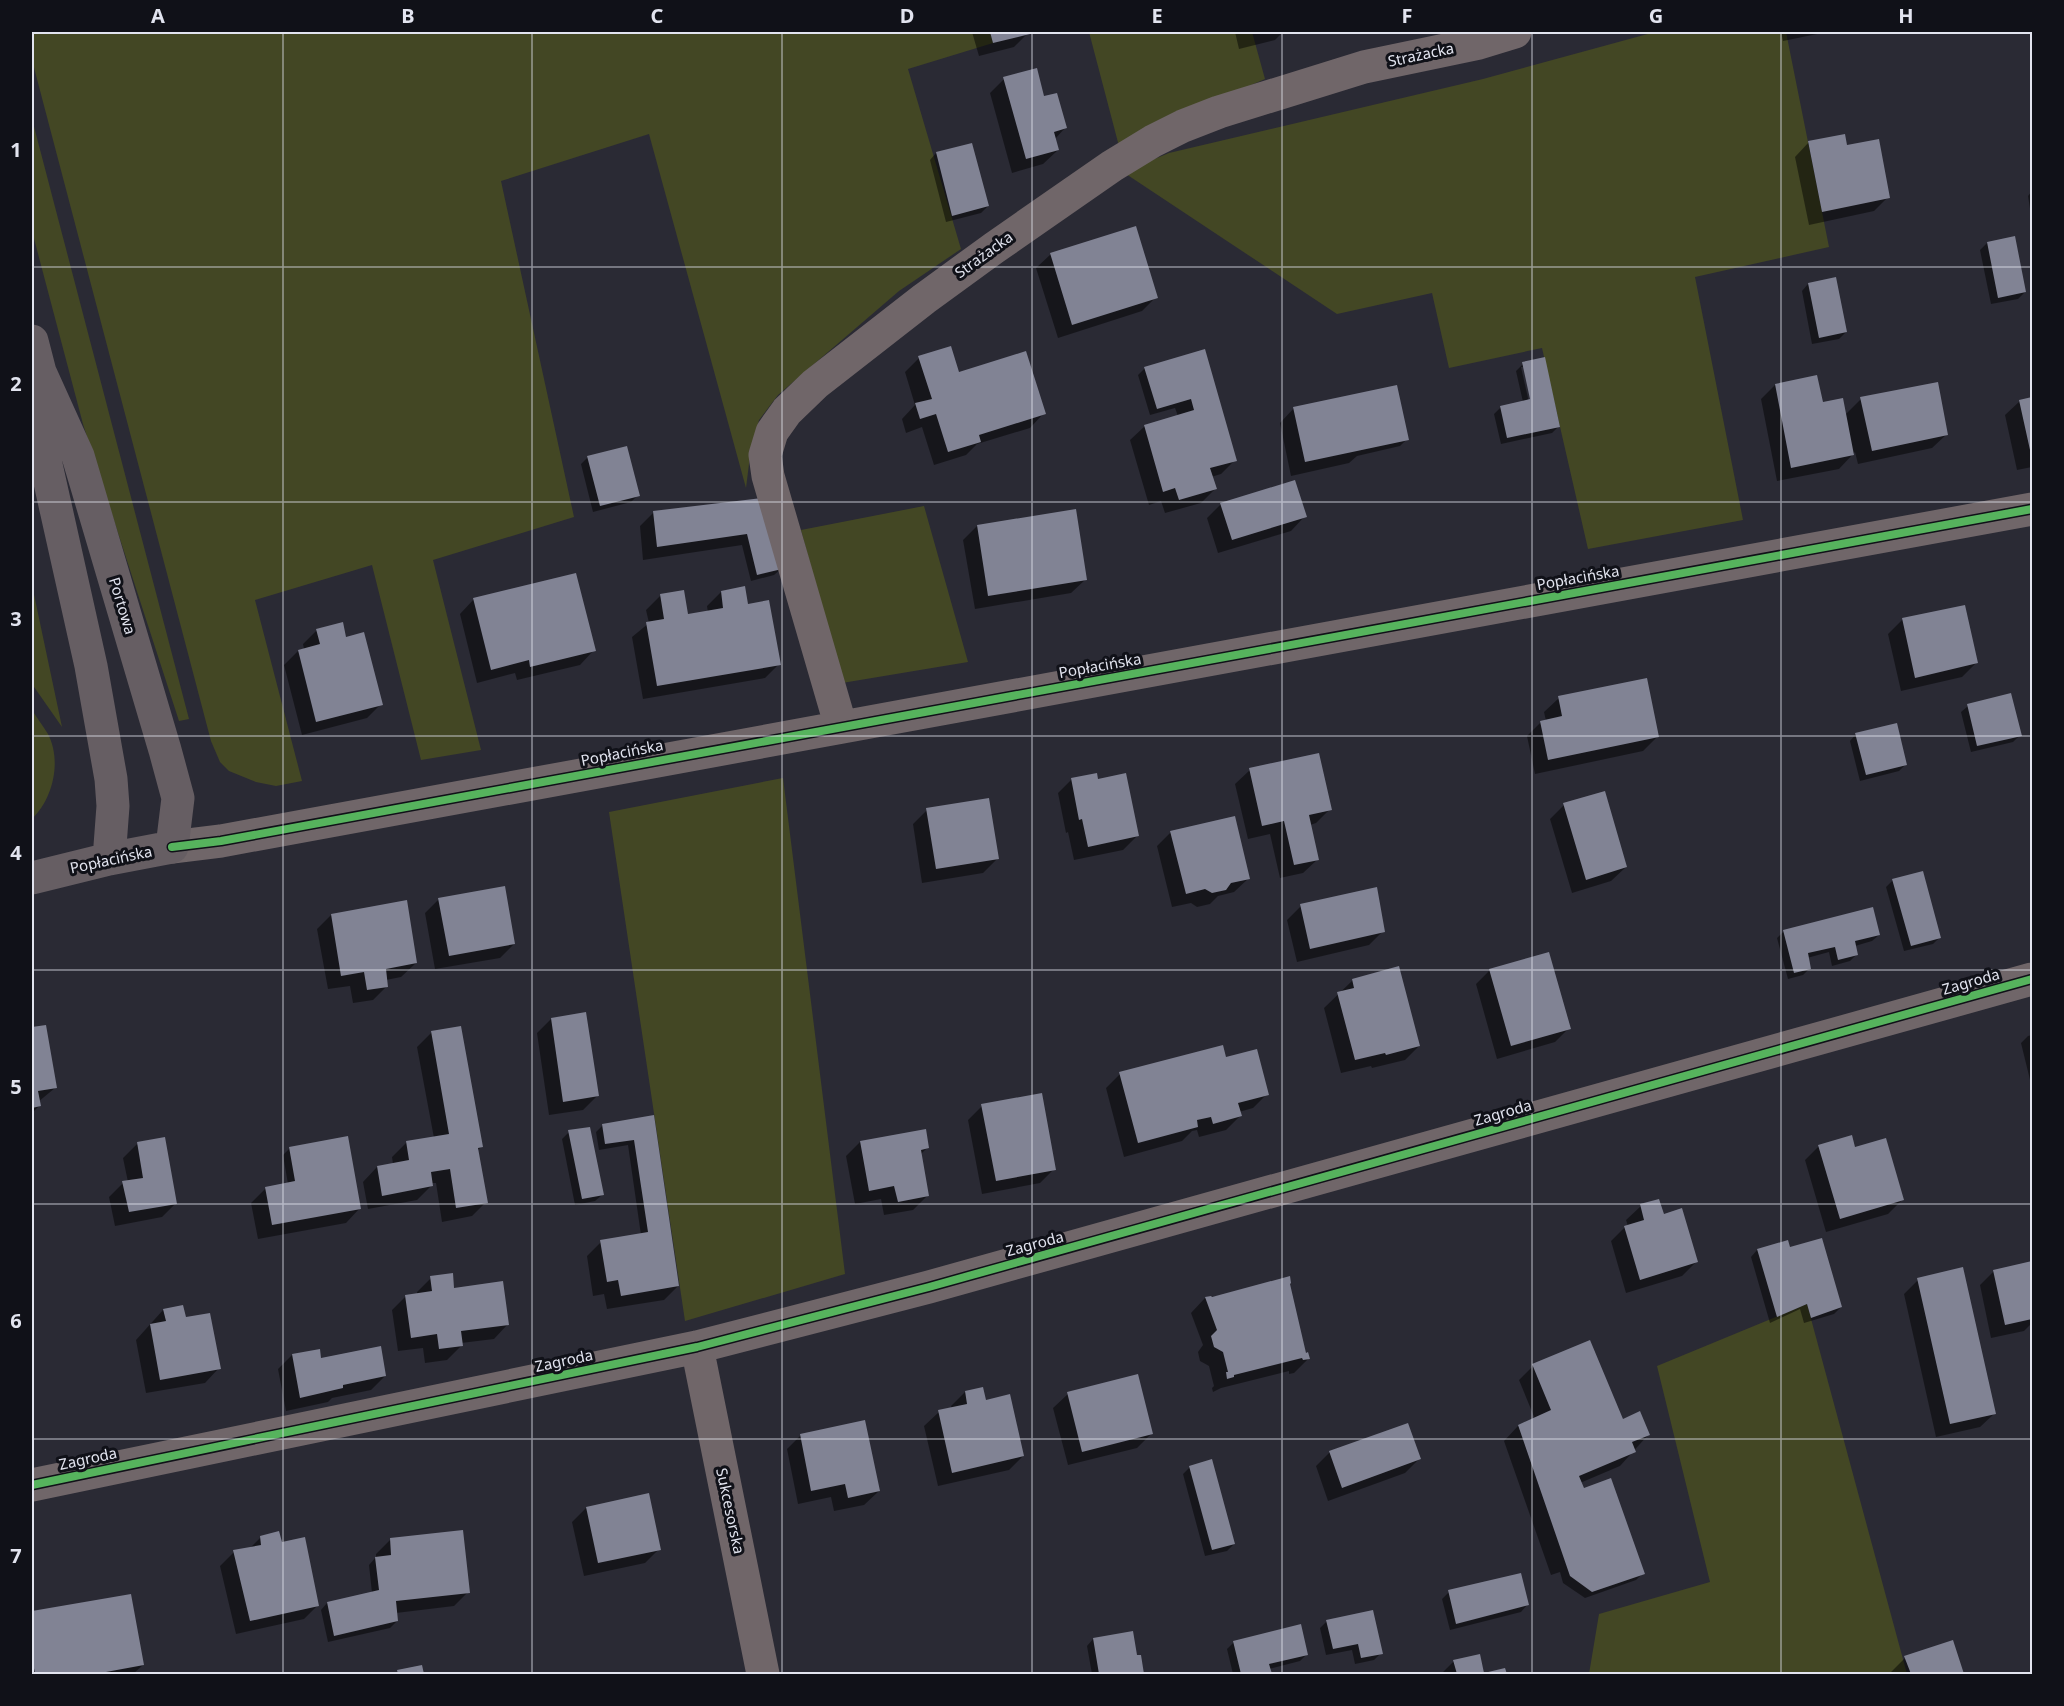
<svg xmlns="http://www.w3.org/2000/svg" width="2064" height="1706" viewBox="0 0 2064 1706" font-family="'Noto Sans',sans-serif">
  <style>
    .green { fill: #434724 }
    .shadow { fill: #0007; fill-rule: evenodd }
    .building { fill: #818394 }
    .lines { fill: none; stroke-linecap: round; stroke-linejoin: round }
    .street { stroke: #706669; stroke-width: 33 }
    .primary { stroke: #665e63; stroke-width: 33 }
    .cycleway-casing { stroke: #101118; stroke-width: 11 }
    .cycleway { stroke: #56b35d; stroke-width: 8 }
    .grid { fill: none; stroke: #e2e4ef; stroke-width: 1.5; stroke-opacity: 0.55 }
    .labels { text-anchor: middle; stroke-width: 6; stroke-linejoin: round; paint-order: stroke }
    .street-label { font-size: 15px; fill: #e2e4ef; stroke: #101118 }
    .neatline { fill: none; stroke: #e2e4ef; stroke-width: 2 }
    .grid-label { font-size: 20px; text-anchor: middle; font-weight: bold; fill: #e2e4ef }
  </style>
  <rect width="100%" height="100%" fill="#2a2a34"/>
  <path class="green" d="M32,32H990L993,43L908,69L961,249L899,291L778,395L759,420L751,448L746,488L649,134L501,181L574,517L433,560L481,750L421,760L372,565L255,600L302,781L276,786L256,782L229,771L220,762L211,741L32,60Z
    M1089,32H1252L1265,79L1214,101L1120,150Z
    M1655,32H1786L1829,247L1695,277L1743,520L1588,549L1542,348L1449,368L1432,293L1337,314L1123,172L1169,153L1483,79Z
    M32,119L189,719L179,721L96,465L83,424L32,231Z
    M924,506L968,662L842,683L801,530Z
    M32,585L62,727L32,684Z
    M32,710C37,718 43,726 48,734C62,761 53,799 32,819Z
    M783,778L845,1274L685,1321L609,812Z
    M1807,1304L1907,1674H1589L1599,1614L1710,1582L1657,1366Z"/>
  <path class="shadow" d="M972,32H1027L1028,33L1014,47L979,56Z
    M1235,32H1283L1275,40L1239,49Z
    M1781,32H1827L1783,41Z
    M1004,79L1065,128L1055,139L1058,150L1043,164L1012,173L990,93Z
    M1809,142L1845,147L1888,197L1874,211L1809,225L1795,157Z
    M936,153L988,206L981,213L946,222L930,160Z
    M2032,191V221L2028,196Z
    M2014,238L2025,292L2018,299L1991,304L1980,250L1987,243Z
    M1051,254L1156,297L1142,311L1058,338L1036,268Z
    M1808,284L1846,332L1839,339L1812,344L1802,291Z
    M1204,351L1235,460L1221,474L1211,477L1215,489L1201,503L1165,513L1161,501L1149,505L1130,440L1145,426L1178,416L1175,408L1150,415L1138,375L1145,368Z
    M919,358L958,373L1044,413L1030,428L977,444L966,455L934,465L922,427L906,433L902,419L915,405L905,372Z
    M1544,359L1558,427L1552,433L1501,444L1494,414L1501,407L1523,402L1516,371L1523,364ZM1521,367H1524L1533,406L1530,407Z
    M1775,385L1845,415L1861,399L1947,434L1932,448L1858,464L1855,452L1839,469L1777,481L1761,399Z
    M2032,398V467L2017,470L2005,415L2020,401Z
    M1294,408L1407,439L1400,446L1357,456L1349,463L1291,476L1280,423Z
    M588,457L638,495L631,502L593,512L581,464Z
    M761,500L781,569L774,575L751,581L742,545L643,560L640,526L654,512Z
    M1221,504L1305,516L1291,531L1218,553L1207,518Z
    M977,526L1086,579L1071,593L975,609L963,540Z
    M721,592L747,606L779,664L765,678L643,699L632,637L649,623L646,610L660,596L687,616L708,613L707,606Z
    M474,599L594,650L580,665L517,680L515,673L477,683L460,614Z
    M1963,607L1976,663L1962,677L1901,691L1888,634L1902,620Z
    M317,630L381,704L367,718L302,735L284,665L298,651L304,649L303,644Z
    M1559,698L1658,736L1643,751L1535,774L1527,736L1541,722L1546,721L1544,712Z
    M1968,706L2020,735L2013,742L1971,752L1961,712Z
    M1856,734L1905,765L1899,771L1860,781L1850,741Z
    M1250,770L1330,809L1316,823L1310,825L1318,859L1303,873L1280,878L1270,834L1248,839L1235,784Z
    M1072,779L1097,780L1137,836L1123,850L1074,860L1068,832L1066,833L1058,793Z
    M1564,805L1626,867L1611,881L1572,893L1550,819Z
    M927,810L997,859L983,873L922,883L913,824Z
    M1171,832L1249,878L1234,892L1218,896L1210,904L1197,907L1191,903L1172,907L1157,846Z
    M1893,880L1940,937L1933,944L1904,951L1886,887Z
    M439,899L514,944L500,958L435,969L425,913Z
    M1301,906L1383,931L1369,945L1297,962L1287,920Z
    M331,915L416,963L401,977L386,980L387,986L373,1000L353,1003L350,986L328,989L317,929Z
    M1784,931L1879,935L1872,941L1855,946L1857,954L1850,961L1832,966L1829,952L1807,958L1810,968L1803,975L1788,979L1777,938Z
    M1490,970L1569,1028L1555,1042L1497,1059L1476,984Z
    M1353,980L1419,1046L1405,1060L1372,1068L1371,1066L1341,1073L1324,1008Z
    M551,1019L597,1096L583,1110L549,1115L537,1033Z
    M45,1027L55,1088L38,1102L39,1106L32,1113V1029Z
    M432,1032L481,1147L477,1151L486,1202L472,1216L442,1222L436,1183H431V1186L417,1200L368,1209L363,1182L377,1167L393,1164L392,1157L406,1143L434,1138L417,1047Z
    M2032,1035V1088L2021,1043L2028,1036Z
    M1225,1059L1267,1094L1253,1108L1239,1112L1240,1116L1226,1130L1199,1137L1197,1130L1192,1131L1182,1141L1124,1157L1106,1088L1120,1074Z
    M982,1106L1054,1169L1040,1183L982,1194L968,1120Z
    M653,1117L678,1286L664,1300L607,1309L604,1294L593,1296L587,1256L601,1242L641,1235L628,1145L599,1150L596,1132L603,1125Z
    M569,1132L602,1195L595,1201L575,1205L562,1139Z
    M860,1142L928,1147L920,1155L927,1196L913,1210L884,1215L881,1199L855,1204L846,1156Z
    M137,1144L176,1203L162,1217L115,1226L109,1197L123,1183L128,1182L123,1158Z
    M1819,1146L1854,1149L1902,1200L1888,1214L1826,1232L1805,1160Z
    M290,1148L360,1208L346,1223L258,1239L251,1203L265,1189L288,1184L283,1155Z
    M1641,1206L1663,1216L1696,1262L1682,1276L1626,1293L1611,1241L1625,1227L1628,1226L1626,1220Z
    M1789,1249L1841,1307L1834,1314L1804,1323L1800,1309L1770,1323L1751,1257L1757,1250Z
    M2032,1263V1323L2024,1331L1991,1338L1980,1285L1994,1271Z
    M431,1278L508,1324L494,1339L461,1343V1346L447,1360L425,1363L423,1348L398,1351L392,1310L406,1296L417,1295V1292Z
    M1918,1280L1995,1413L1980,1427L1936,1437L1904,1294Z
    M1288,1284L1305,1355L1308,1359L1294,1373L1289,1374V1371L1221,1388L1213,1392L1212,1388L1214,1386L1209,1366L1200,1361L1198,1352L1203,1345L1191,1313L1205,1298Z
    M163,1310L184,1319L219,1368L205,1383L146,1393L136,1340Z
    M292,1355L320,1360L385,1376L371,1390L332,1398L328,1402L286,1411L278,1369Z
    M1533,1366L1622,1421L1649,1434L1620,1466L1580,1483L1643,1573L1636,1580L1585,1598L1563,1583L1560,1572L1551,1575L1504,1441L1518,1426L1535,1419L1519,1380Z
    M965,1392L985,1401L1023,1456L1009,1470L938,1486L924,1426L939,1412L952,1409L951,1406Z
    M1068,1394L1151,1434L1137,1448L1068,1465L1053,1408Z
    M801,1435L879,1491L864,1505L834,1511L831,1497L798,1504L787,1449Z
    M1330,1452L1419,1459L1405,1473L1328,1501L1316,1466Z
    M1190,1467L1234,1544L1227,1551L1205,1556L1183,1474Z
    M586,1508L659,1549L645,1563L584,1576L572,1522Z
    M260,1538L281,1544L318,1605L304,1619L236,1634L220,1566L234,1552L249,1549Z
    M390,1540L468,1592L454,1606L396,1613L397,1621L390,1628L328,1642L321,1610L327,1603L372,1593L369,1565L376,1557V1554Z
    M1449,1592L1527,1605L1521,1612L1450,1630L1442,1599Z
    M129,1595L143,1665L133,1674H32V1613Z
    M1327,1621L1381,1653L1374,1660L1355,1664L1352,1650L1326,1655L1320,1628Z
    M1093,1639L1136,1657L1140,1656L1143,1674H1092L1087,1646Z
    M1234,1642L1307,1654L1300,1661L1269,1669L1270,1674H1233L1227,1649Z
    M1952,1642L1963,1674H1892L1891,1672L1905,1658Z
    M1479,1656L1483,1674H1441L1454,1661Z"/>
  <path class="building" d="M990,32H1029L1030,34L993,43Z
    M1037,68L1044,96L1057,93L1067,128L1054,132L1059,150L1026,159L1003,77Z
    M1845,134L1847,145L1879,139L1890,198L1822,212L1808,141Z
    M972,143L989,206L952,216L936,152Z
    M1136,226L1158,298L1072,325L1050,253Z
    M2015,236L2026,292L1998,298L1987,242Z
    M1836,277L1847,332L1819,338L1808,283Z
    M951,346L959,372L1026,351L1046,414L979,435L981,442L948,452L936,414L920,419L915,403L932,399L918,356Z
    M1205,349L1237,461L1210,468L1217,489L1179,500L1175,488L1163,492L1144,425L1194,410L1191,399L1157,409L1144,367Z
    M1545,357L1560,427L1507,438L1500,406L1530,399L1522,362Z
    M1817,375L1823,402L1843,398L1854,455L1791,468L1775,384Z
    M1938,382L1948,435L1872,451L1860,397Z
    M1397,385L1409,440L1305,462L1293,407Z
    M2032,397V459L2019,400Z
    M627,446L640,496L600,506L587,456Z
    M1295,480L1307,517L1232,540L1220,503Z
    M762,498L782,569L757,575L747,534L657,547L653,511Z
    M1076,509L1087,580L988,596L977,525Z
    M576,573L596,651L530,667L529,660L491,670L473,598Z
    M745,586L748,604L769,600L781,665L657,686L646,622L664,619L660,594L684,590L688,614L723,608L721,591Z
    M1965,605L1978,663L1915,678L1902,618Z
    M343,622L346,637L364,632L383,705L316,722L298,650L320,644L316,629Z
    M1647,678L1659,737L1548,760L1540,721L1562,716L1558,696Z
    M2011,693L2022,736L1977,746L1967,704Z
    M1897,723L1907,765L1866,775L1855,733Z
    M1319,753L1332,810L1309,815L1319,860L1294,865L1284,821L1262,826L1249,768Z
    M1097,773L1098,779L1126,773L1139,836L1088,847L1082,819L1079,820L1071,778Z
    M1605,791L1627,867L1586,880L1563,803Z
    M989,798L999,859L936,869L926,808Z
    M1235,816L1250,879L1231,883L1226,890L1212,893L1205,889L1186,894L1170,831Z
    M1923,871L1941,938L1911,946L1892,879Z
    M505,886L515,944L449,956L438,898Z
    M1377,887L1385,932L1310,949L1300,904Z
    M407,900L417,963L386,969L388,987L367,990L364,972L341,976L331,914Z
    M1873,907L1880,935L1855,941L1858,955L1838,960L1835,947L1808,953L1811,969L1794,973L1783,930Z
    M1549,952L1571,1029L1511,1046L1489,969Z
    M1399,966L1420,1046L1386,1055L1385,1053L1355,1060L1337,992L1354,988L1352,979Z
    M586,1012L599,1096L563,1102L551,1018Z
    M46,1025L57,1088L38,1091L41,1106L32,1108V1027Z
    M461,1026L483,1147L478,1148L488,1203L456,1208L450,1169L431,1172L433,1186L382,1196L377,1166L409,1160L406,1141L449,1134L431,1031Z
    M1223,1045L1226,1057L1257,1049L1269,1095L1238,1103L1242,1116L1213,1124L1211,1117L1197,1120L1198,1127L1138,1143L1119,1072Z
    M1042,1093L1056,1170L996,1181L981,1104Z
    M654,1115L679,1286L621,1296L618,1280L607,1282L600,1240L648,1232L634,1140L605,1144L602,1124Z
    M590,1127L604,1195L582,1199L568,1130Z
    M926,1129L929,1148L921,1150L929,1196L898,1202L894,1186L869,1191L860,1141Z
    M1852,1135L1855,1147L1886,1138L1904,1200L1840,1219L1818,1145Z
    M348,1136L361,1209L272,1225L265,1187L295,1181L289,1147Z
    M165,1137L177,1204L129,1212L122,1181L143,1178L137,1142Z
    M1659,1199L1664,1214L1682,1208L1698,1262L1640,1280L1624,1226L1644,1220L1640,1204Z
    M1822,1238L1842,1307L1811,1318L1807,1304L1777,1317L1757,1249L1788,1240L1790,1247Z
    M2032,1261V1319L2005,1325L1993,1270Z
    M1963,1267L1996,1414L1950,1424L1917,1278Z
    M453,1273L454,1288L503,1281L509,1325L461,1331L463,1346L439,1349L437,1334L411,1338L405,1295L432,1291L430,1276Z
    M1290,1276L1291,1283L1290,1284L1306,1353L1308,1352L1310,1359L1303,1360L1302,1358L1234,1375V1377L1227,1379L1226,1372H1228L1223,1352L1214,1347L1211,1336L1217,1330L1205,1297L1211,1296L1212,1297Z
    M183,1305L186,1317L210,1313L221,1369L160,1380L150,1324L166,1321L163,1309Z
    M1590,1340L1623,1419L1640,1411L1650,1435L1632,1442L1636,1452L1579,1476L1584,1488L1611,1478L1645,1574L1592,1592L1570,1576L1518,1425L1551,1410L1532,1364Z
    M381,1346L386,1376L343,1385V1388L300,1398L292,1354L320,1349L321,1358Z
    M1138,1374L1153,1434L1082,1452L1067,1392Z
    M983,1387L986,1400L1010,1394L1024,1456L952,1473L938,1410L967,1404L965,1391Z
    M865,1420L880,1491L848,1498L845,1484L811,1491L800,1434Z
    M1408,1423L1421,1459L1342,1488L1329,1451Z
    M1212,1459L1235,1544L1212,1550L1189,1466Z
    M649,1493L661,1550L598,1563L586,1507Z
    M463,1530L470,1593L396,1601L398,1621L334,1636L327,1602L379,1590L375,1557L391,1555L390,1538Z
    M279,1531L282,1542L305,1537L319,1606L250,1621L233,1550L261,1545L260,1536Z
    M1521,1573L1529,1605L1456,1624L1448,1590Z
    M131,1594L144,1665L106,1672L107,1674H69V1672L35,1674L32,1657V1611Z
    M1373,1610L1383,1654L1361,1658L1358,1644L1333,1649L1326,1620Z
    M1301,1624L1308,1655L1269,1664L1272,1674H1241L1233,1641Z
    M1133,1631L1137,1655H1141L1144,1674H1099L1093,1638Z
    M1953,1640L1964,1674H1911L1904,1656Z
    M1480,1654L1484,1673L1505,1668L1507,1674H1457L1453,1660Z
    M422,1665L424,1674H398L397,1670Z"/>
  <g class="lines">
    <path class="street" d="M841,727L768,476L765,455L772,432L787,411L815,384L924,299L994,248L1112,166L1153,141L1183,126L1219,112L1364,67L1479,43L1515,32
      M172,847L221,841L2032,509
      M697,1347L763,1674
      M32,1485L697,1347L929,1287L2032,979"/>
    <path class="primary" d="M32,341L40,372L78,456L165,750L178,798L172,847L109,859L32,878
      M41,392L45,460L91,666L111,779L113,806L109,859"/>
    <defs>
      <path id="cycleway" d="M172,847L221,841L2032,509
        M32,1485L697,1347L929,1287L2032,979"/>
    </defs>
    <use href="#cycleway" class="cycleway-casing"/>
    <use href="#cycleway" class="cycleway"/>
  </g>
  <path class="grid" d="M283,32V1674M532,32V1674M782,32V1674M1032,32V1674M1282,32V1674M1532,32V1674M1781,32V1674M32,267H2032M32,502H2032M32,736H2032M32,970H2032M32,1204H2032M32,1439H2032"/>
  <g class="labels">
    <g class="street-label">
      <text transform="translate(1421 55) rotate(-12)" y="5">Strażacka</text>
      <text transform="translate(984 255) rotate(-36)" y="5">Strażacka</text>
      <text transform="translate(1578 578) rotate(-10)" y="5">Popłacińska</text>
      <text transform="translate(122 606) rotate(73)" y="5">Portowa</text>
      <text transform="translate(1100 666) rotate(-10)" y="5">Popłacińska</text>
      <text transform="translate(622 753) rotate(-11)" y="5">Popłacińska</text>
      <text transform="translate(111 860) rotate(-12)" y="5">Popłacińska</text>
      <text transform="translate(1971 982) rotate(-16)" y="5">Zagroda</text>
      <text transform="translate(1503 1113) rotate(-16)" y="5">Zagroda</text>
      <text transform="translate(1035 1244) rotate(-15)" y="5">Zagroda</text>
      <text transform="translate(564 1361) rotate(-12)" y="5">Zagroda</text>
      <text transform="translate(88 1459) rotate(-12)" y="5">Zagroda</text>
      <text transform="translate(730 1511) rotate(78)" y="5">Sukcesorska</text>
    </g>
  </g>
  <rect width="2064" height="1706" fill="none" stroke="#101118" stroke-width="66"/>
  <rect x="33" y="33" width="1998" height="1640" class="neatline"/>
  <g class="grid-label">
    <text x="158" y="23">A</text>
    <text x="408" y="23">B</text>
    <text x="657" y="23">C</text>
    <text x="907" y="23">D</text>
    <text x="1157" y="23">E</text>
    <text x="1407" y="23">F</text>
    <text x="1656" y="23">G</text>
    <text x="1906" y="23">H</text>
    <text x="16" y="157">1</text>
    <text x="16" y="391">2</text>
    <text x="16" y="626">3</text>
    <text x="16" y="860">4</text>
    <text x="16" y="1094">5</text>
    <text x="16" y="1328">6</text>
    <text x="16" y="1563">7</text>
  </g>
</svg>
